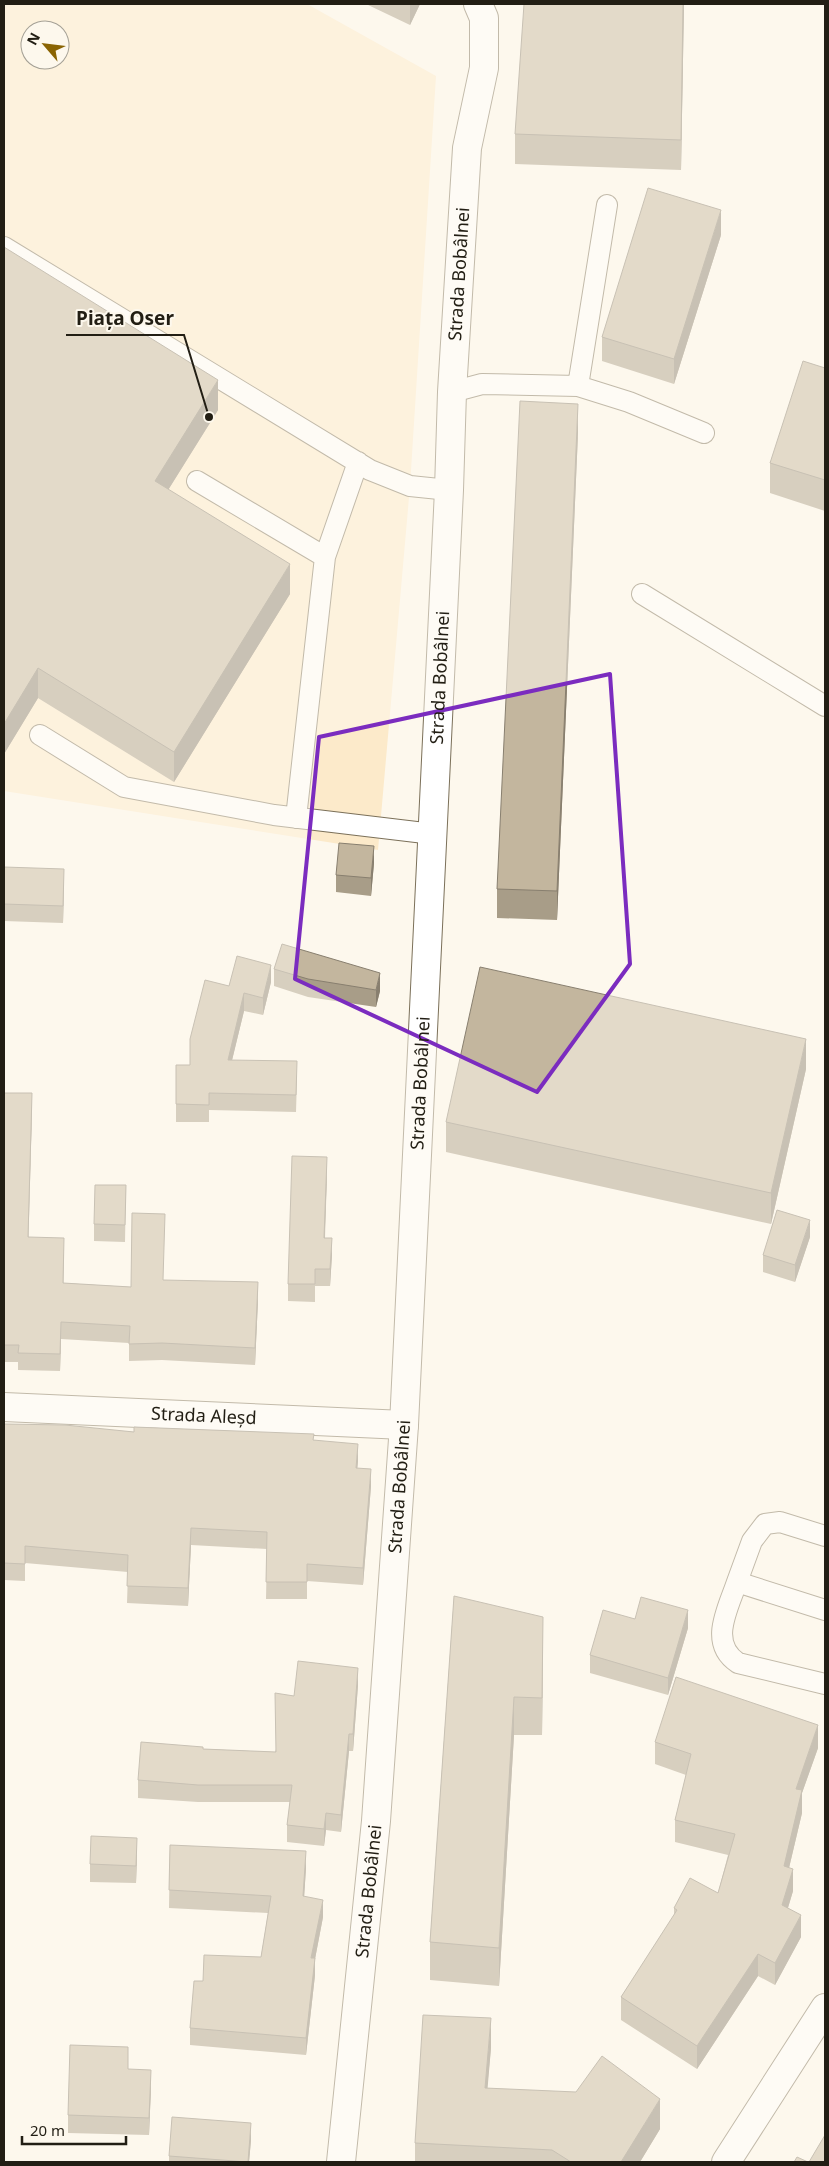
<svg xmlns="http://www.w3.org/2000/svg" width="829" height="2166" viewBox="0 0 829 2166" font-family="'Noto Sans',sans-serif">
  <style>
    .built { fill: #fceaca; fill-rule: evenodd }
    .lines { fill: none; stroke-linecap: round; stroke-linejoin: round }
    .lane-casing { stroke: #7b7059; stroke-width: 22 }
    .street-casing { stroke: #7b7059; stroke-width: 30 }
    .secondary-casing { stroke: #7b7059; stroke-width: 30 }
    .lane { stroke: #fff; stroke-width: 20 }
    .street { stroke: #fff; stroke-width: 28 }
    .secondary { stroke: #fff; stroke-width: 28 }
    .wall { fill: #a89d88 }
    .shaded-wall { fill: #887f6f }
    .building { fill: #c3b69e; stroke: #887f6f }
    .marked { fill: none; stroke: #7b2cbf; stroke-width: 4; stroke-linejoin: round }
    .labels { text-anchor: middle; stroke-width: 4; stroke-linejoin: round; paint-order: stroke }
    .street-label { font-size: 18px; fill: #221e14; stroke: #fdf8ed }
    .leader { fill: none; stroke: #221e14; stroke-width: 2 }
    .callout-dot { fill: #221e14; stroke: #fdf8ed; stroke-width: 2 }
    .callout-label { font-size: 19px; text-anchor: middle; font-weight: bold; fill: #221e14; stroke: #fdf8ed; stroke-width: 4; stroke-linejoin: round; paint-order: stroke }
  </style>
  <rect width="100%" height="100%" fill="#fdf8ed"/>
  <path class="built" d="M4,4H307L436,76L410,486L378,850L4,791ZM30,30H60V60H30Z"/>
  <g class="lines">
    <defs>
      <path id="lane" d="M4,247L370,470L410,486L449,490
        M578,386L607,205
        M452,392L482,384L578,386L629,402L704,433
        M197,481L325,557
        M642,594L825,706
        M40,735L124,787L274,815L433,834
        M296,818L325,557L358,462
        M737,1582L752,1541L765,1524L780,1522L825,1536
        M825,1610L737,1582C728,1609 708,1643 738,1663L825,1684"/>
      <g id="street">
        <path id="s1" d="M4,1407L404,1425"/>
        <path id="s2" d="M341,2162L376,1821L404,1425L449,490L452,392L467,148L484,68V18L478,4"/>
      </g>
      <path id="secondary" d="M726,2162L825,2008"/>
    </defs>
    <use href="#lane" class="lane-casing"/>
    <use href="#street" class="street-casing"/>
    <use href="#secondary" class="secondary-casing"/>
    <use href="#lane" class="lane"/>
    <use href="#street" class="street"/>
    <use href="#secondary" class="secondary"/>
  </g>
  <path class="wall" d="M366,4H420L410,25Z
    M684,4L681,170L515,164V134Z
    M721,235L674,384L602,361V337Z
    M4,247L218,410L168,490L290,594L174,782L38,698L4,754Z
    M825,368V511L770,493V463Z
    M578,433L557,920L497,918V889Z
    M374,863L371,896L336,892V875Z
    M4,867L64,886L63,923L4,921Z
    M274,969L380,991L376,1007L308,997L274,986Z
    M271,982L263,1015L244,1011L232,1060L297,1078L296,1112L209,1110V1122H176V1065H190L229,986Z
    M806,1069L771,1224L446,1152V1122Z
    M4,1093L32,1110L28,1237L64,1255L63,1283L131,1287L164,1280L258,1300L255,1365L162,1360L129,1361V1343L61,1339L60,1371L18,1370V1362H4Z
    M327,1174L325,1238L332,1255L330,1286H315V1302L288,1301V1284Z
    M126,1185L125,1242L94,1241V1224Z
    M810,1237L795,1282L763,1272V1255Z
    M4,1424L134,1432L314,1440L358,1461L357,1468L371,1486L363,1585L307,1581V1599H266L267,1549L191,1545L188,1606L127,1603L128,1572L25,1563V1581L4,1580Z
    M454,1596L543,1655L542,1735H514L499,1986L430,1980V1942Z
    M635,1619L688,1628L668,1695L590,1673V1655Z
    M358,1685L353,1751H349L341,1832L326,1830L324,1846L287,1842V1825L290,1802H198L138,1798V1780L203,1749L275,1752L294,1696Z
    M655,1742L818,1748L802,1793V1813L789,1868L793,1891L788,1908L801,1937L775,1985L758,1976L697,2069L621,2020V1997L674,1916V1908L718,1893L728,1855L675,1842V1820L686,1775L655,1764Z
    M170,1845L306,1868L304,1897L323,1917L315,1959V1975L306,2055L190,2045V2028L203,1981L261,1957L268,1913L169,1908Z
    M137,1855L136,1883L90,1882V1864Z
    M491,2048L487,2088L660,2129L640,2162H415V2143Z
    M128,2069L151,2087L149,2135L68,2133V2115Z
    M251,2140L249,2162H169V2156Z"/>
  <path class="shaded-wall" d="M410,4H420L410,25Z
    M683,4H684L681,170V140Z
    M721,210V235L674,384V359Z
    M218,380V410L155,511V481Z
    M578,404V433L557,920V891Z
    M290,564V594L174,782V752Z
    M38,668V698L4,754V724Z
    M374,846V863L371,896V878Z
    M64,869V886L63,923V906Z
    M271,965V982L263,1015V998Z
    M380,973V991L376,1007V990Z
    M244,993V1011L228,1077V1060Z
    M806,1039V1069L771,1224V1193Z
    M32,1093V1110L28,1254V1237Z
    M327,1157V1174L324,1255V1238Z
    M810,1220V1237L795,1282V1265Z
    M64,1238V1255L63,1300V1283Z
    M332,1238V1255L330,1286V1269Z
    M258,1282V1300L255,1365V1348Z
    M61,1322V1339L60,1371V1354Z
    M358,1444V1461L356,1485V1468Z
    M371,1469V1486L363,1585V1568Z
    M191,1528V1545L188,1606V1588Z
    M688,1610V1628L668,1695V1678Z
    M543,1617V1655L542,1735V1698Z
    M358,1668V1685L353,1751V1734Z
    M514,1697V1735L499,1986V1948Z
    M818,1725V1748L802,1793V1813L784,1889V1866L796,1789Z
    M349,1734V1751L341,1832V1815Z
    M326,1813V1830L324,1846V1829Z
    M137,1838V1855L136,1883V1866Z
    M306,1851V1868L303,1914V1896Z
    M793,1869V1891L782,1927V1905Z
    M323,1900V1917L315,1959V1975L306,2055V2038L311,1958Z
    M801,1915V1937L775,1985V1963Z
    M758,1954V1976L697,2069V2046Z
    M491,2018V2048L485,2118V2088Z
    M151,2070V2087L149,2135V2118Z
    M660,2099V2129L640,2162H621Z
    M251,2123V2140L249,2162H248Z"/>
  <path class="building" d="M524,4H683L681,140L515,134Z
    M648,188L721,210L674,359L602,337Z
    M4,247L218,380L155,481L290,564L174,752L38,668L4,724Z
    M803,361L825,368V480L770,463Z
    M520,401L578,404L557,891L497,889Z
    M339,843L374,846L371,878L336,875Z
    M4,867L64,869L63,906L4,904Z
    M282,944L380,973L376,990L308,979L274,969Z
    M237,956L271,965L263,998L244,993L228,1060L297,1061L296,1095L209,1093V1105L176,1104V1065H190V1039L205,980L229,986Z
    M480,967L806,1039L771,1193L446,1122Z
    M4,1093H32L28,1237L64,1238L63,1283L131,1287L132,1213L165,1214L163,1280L258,1282L255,1348L162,1343L129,1344L130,1326L61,1322L60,1354L18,1353L19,1345H4Z
    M292,1156L327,1157L324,1238H332L330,1269H315V1284H288Z
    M95,1185H126L125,1225L94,1224Z
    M777,1210L810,1220L795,1265L763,1255Z
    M4,1424L65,1425L134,1432V1427L314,1434L313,1440L358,1444L356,1468L371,1469L363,1568L307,1564V1582H266L267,1532L191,1528L188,1588L127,1586L128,1555L25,1546V1564L4,1563Z
    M454,1596L543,1617L542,1698L514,1697L499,1948L430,1942Z
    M641,1597L688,1610L668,1678L590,1655L603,1610L635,1619Z
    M298,1661L358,1668L353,1734H349L341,1815L326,1813L324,1829L287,1825L292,1785H198L138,1780L141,1742L203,1747V1749L276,1752L275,1693L294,1696Z
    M676,1677L818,1725L796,1789L802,1790L784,1866L793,1869L782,1905L801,1915L775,1963L758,1954L697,2046L621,1997L677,1910L674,1908L690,1878L718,1893L735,1834L675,1820L691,1754L655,1742Z
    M91,1836L137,1838L136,1866L90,1864Z
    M170,1845L306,1851L303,1896L323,1900L311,1958H315L306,2038L190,2028L194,1981H203L204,1955L261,1957L271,1896L169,1890Z
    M423,2015L491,2018L485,2088L576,2092L602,2056L660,2099L621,2162H571L552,2150L415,2143Z
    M70,2045L128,2047V2069L151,2070L149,2118L68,2115Z
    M172,2117L251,2123L248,2162L169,2156Z
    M825,2135V2162H809Z
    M797,2157L808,2162H794Z"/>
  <path d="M0 0H829V2166H0ZM610,674L630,964L537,1092L295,979L319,737Z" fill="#fdf8ed" fill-opacity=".55" fill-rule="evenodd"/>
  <path class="marked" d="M610,674L630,964L537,1092L295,979L319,737Z"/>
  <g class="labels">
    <g class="street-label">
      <text dy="6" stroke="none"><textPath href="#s2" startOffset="1892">Strada Bobâlnei</textPath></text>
      <text dy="6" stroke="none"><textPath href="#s2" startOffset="1488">Strada Bobâlnei</textPath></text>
      <text dy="6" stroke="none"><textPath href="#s2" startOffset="1082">Strada Bobâlnei</textPath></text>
      <text dy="6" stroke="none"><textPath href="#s1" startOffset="200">Strada Aleșd</textPath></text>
      <text dy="6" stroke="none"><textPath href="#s2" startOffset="678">Strada Bobâlnei</textPath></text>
      <text dy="6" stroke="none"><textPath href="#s2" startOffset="272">Strada Bobâlnei</textPath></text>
    </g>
  </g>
  <path class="leader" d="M209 417L184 335H66"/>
  <circle class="callout-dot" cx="209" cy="417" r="5"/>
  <g class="callout-label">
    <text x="125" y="325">Piața Oser</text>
  </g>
  <rect width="829" height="2166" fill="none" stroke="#221e14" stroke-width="10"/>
  <g transform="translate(45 45) rotate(298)"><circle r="24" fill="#fdf8ed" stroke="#a5a196"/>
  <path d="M0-4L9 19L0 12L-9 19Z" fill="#8a6403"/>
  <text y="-8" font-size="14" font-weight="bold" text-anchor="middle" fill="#221e14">N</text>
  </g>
  <path d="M22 2136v8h104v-8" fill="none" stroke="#221e14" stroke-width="2.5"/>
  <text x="30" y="2136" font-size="15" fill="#221e14" stroke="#fdf8ed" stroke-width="4" paint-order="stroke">20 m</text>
</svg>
